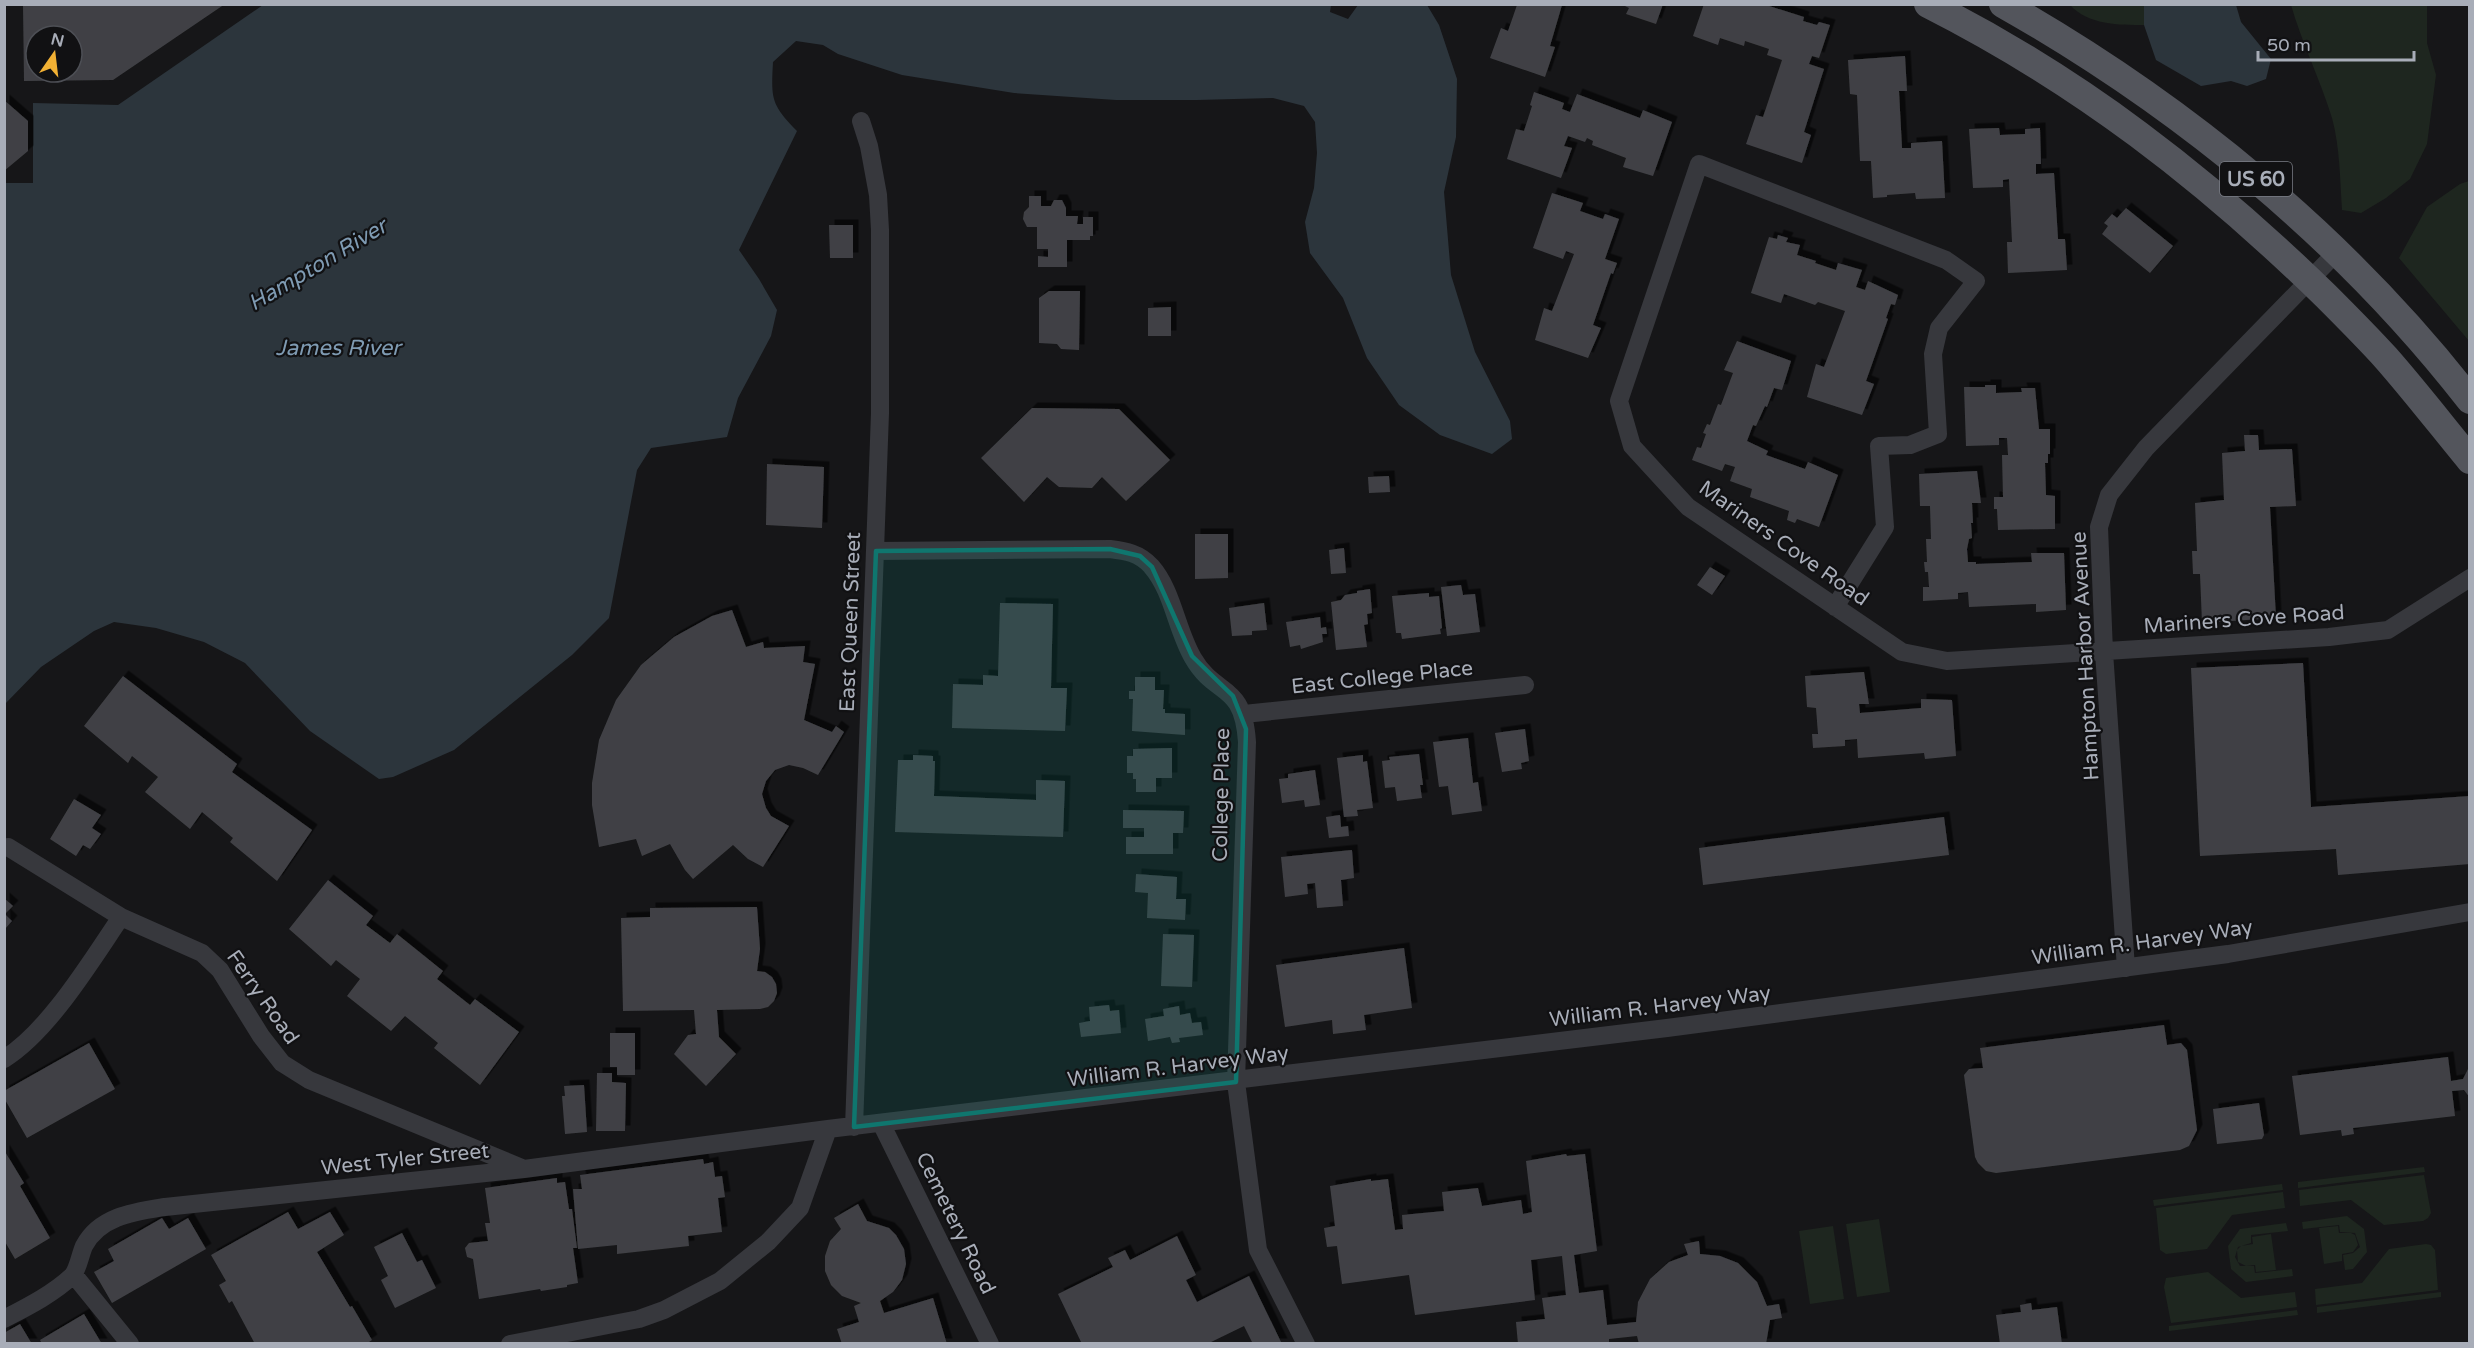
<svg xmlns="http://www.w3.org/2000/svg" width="2474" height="1348" viewBox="0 0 2474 1348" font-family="'Varela Round',sans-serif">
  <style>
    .green { fill: #1e261f }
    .water { fill: #2c353c }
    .building { fill: #404145; fill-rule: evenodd; filter: url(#shadow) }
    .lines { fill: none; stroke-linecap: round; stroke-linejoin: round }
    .minor { stroke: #37383d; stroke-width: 18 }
    .primary { stroke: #53555c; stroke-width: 28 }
    .marked { fill: #0f766e; fill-opacity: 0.2; stroke: #0f766e; stroke-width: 4.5; stroke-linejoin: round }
    .labels { text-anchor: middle; stroke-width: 4.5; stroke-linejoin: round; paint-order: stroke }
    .shield { fill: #111113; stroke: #7b7e86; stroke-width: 1.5 }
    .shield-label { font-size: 20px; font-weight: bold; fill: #a8adb8 }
    .street-label { font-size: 21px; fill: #a8adb8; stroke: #111113 }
    .water-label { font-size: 22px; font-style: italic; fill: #7f9bb3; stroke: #111113 }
  </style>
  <defs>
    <filter id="shadow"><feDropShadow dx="5.5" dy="-5.5" stdDeviation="0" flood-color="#0009"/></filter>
  </defs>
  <rect width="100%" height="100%" fill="#161618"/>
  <path class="green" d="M2070,5H2144V25C2119,25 2088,25 2070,5Z
    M2291,5H2427V43L2436,75L2427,144L2410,179L2386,198L2361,213L2342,210C2340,180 2340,147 2332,118C2320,79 2302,43 2291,5Z
    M2469,181H2470L2469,341L2399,258L2427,207L2460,184Z
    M2424,1167L2425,1172L2298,1188V1182Z
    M2424,1175L2431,1213L2428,1218L2423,1221L2384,1225L2351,1200L2300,1206L2299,1190Z
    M2282,1184L2283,1190L2154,1206L2153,1200Z
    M2283,1192L2285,1208L2232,1215L2207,1249L2166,1254L2160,1250L2156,1208Z
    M2347,1216L2364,1229L2367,1252L2353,1269L2345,1270L2343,1255L2353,1253L2360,1247L2355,1233L2340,1232L2339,1225L2303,1229L2302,1222Z
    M1879,1219L1890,1292L1857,1297L1846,1224Z
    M2286,1223L2288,1231L2251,1235V1243L2238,1247L2235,1257L2240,1266H2254L2255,1273L2292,1269L2293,1276L2246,1282L2231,1269L2228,1246L2240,1229Z
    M1833,1226L1844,1299L1810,1304L1799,1231Z
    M2338,1226L2339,1233H2351L2355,1235L2358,1245L2353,1252L2342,1254V1261L2324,1264L2319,1228Z
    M2271,1234L2276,1270L2256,1272L2255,1265L2246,1266L2238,1262L2237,1250L2241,1246L2253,1244L2252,1237Z
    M2426,1244L2431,1245L2435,1250L2438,1290L2316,1305L2315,1289L2362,1283L2389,1249Z
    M2208,1272L2241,1298L2295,1292L2297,1307L2171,1323L2164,1287L2166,1278Z
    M2441,1292V1297L2317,1313V1307Z
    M2297,1310L2298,1315L2169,1331V1326Z"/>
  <path class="water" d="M1331,5L1330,12L1348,19L1358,5H1427L1439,25L1457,79L1456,137L1444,192L1451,275L1475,352L1510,421L1512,439L1492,454L1440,435L1399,405L1367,358L1343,298L1310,253L1305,222L1314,188L1317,153L1315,122L1304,106L1273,98L1197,100H1116L1014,93L902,75L838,54L823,45L796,41L773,62C771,99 771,104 797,131L739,250L759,279L777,310L771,336L738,398L727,437L651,448L637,470L609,618L572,655L454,750L393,777L379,779L310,731L245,663L204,642L156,628L114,622L94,631L41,667L5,704L4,183H33V103L118,105L263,5Z
    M2144,5H2236L2241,22L2271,59L2266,79L2247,86L2231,81L2201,86L2156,60L2144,25Z"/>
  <path class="building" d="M23,4H225L113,80L24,81ZM36,36H72V72H36Z
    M1621,4H1663L1656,24L1626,14L1629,8Z
    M1704,4H1763L1804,17L1803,21L1817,25L1819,22L1830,25L1819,58L1812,56L1809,64L1824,69L1804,132L1811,135L1802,163L1746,144L1756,115L1763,117L1782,60L1767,55L1769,49L1745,41L1744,46L1720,38L1718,45L1693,36Z
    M1517,5H1562L1550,46L1555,47L1545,77L1490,58L1501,28L1508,31Z
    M1905,56L1907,91H1899L1902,148H1911V143L1942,141L1945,198L1916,199L1915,193L1887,195V197L1873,198L1871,161H1860L1857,95L1850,94L1848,60Z
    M1534,92L1564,103L1562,109L1570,112L1577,94L1640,118L1643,110L1672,122L1653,176L1623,167L1626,158L1592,145L1593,141L1587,138L1585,142L1568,136L1564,146L1572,148L1561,178L1507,159L1516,129L1524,131L1532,106L1530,105Z
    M4,100L28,121V151L4,171Z
    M1999,128L2000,135L2025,134V129L2040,128L2041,164H2036V174L2054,173L2058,239H2065L2067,270L2008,273L2007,242H2012L2009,179L2003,180V187L1973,188L1969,129Z
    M1552,193L1583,203L1580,211L1603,219L1605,214L1619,219L1605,259L1617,263L1613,274L1611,273L1593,325L1601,328L1588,358L1535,340L1544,308L1552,311L1574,254L1566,251L1563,259L1533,248Z
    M1029,196H1041V206H1051L1054,200H1062L1066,208V216H1078L1077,224H1083V217H1093V236H1090V240H1067V267H1038V256L1048,257V249H1037V227H1027L1023,219L1024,212L1029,207Z
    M2126,208L2173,246L2150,273L2102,234L2108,226L2104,223L2112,214L2117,218Z
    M829,225H853V258H830Z
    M1778,235L1788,238L1786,242L1800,245L1797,255L1816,261L1815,263L1836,270L1838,263L1862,270L1856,287L1865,290L1868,281L1898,295L1895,305L1891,304L1886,318L1888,319L1866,381L1874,384L1862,415L1807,397L1816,364L1824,367L1845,311L1818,302L1815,305L1784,294L1781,303L1751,293L1769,237L1777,239Z
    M1049,291H1080L1079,350L1061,349L1057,344L1039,343V298Z
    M1171,307V336H1148V308Z
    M1737,341L1791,361L1782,390L1774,388L1767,407L1765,406L1756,426L1753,425L1747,441L1768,451L1766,455L1805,469L1808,462L1838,475L1819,527L1797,519L1795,523L1787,520L1789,511L1750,497L1752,489L1730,481L1735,467L1725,464L1722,471L1692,460L1697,447L1701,448L1706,434L1703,433L1707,424L1710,425L1718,404L1721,405L1733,373L1724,370Z
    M1985,385H1996V393L2022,392L2021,388H2035L2039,429H2050V454H2048V463H2045L2046,495L2055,496V529L1998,530L1997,509H1994V497H2003L2002,455H2008L2007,438H1999V445L1966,446L1964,387H1985Z
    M1032,408L1119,409L1170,460L1126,501L1102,477L1092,488L1059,487L1047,477L1024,502L981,458Z
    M2244,435H2258L2259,450L2292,449L2296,506L2270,507L2276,618L2202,623L2200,574H2193L2192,551H2197L2195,503L2224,500L2222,453L2245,451Z
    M767,464L824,467L822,528L766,525Z
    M1977,471L1981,503H1972L1973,523H1971L1972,538L1969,539L1967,549L1968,562H1976V564L2032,562L2031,553H2064L2066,610L2036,612V604L1969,607L1968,592L1958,593V599L1923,601V587H1929L1928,572H1925L1924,562H1927L1926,539H1931L1930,506H1920L1919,474Z
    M1389,476L1390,492L1369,493L1368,477Z
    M1195,534H1228V578L1195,579Z
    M1344,548L1346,573L1331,574L1329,550Z
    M1710,567L1725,576L1712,595L1697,585Z
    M1461,585L1463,595L1475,594L1480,632L1447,636L1441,587Z
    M1370,589L1372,613L1367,614L1368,624L1364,625L1367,647L1336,650L1331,602L1341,600L1345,595L1357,593V591Z
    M1429,593V597L1439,596L1442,628L1440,629L1441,634L1402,639L1401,633H1396L1392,596Z
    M1000,603L1053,604L1051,688H1067L1065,731L952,728L953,684L983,685V675L998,676Z
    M1264,603L1267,630L1252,631V635L1232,636L1229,608Z
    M732,610L746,647L763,642L764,648L805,646L803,662L815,664L804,720L832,732L836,726L844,732L818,775L803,768L789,765L775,770L766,781L762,794L766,808L771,816L789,826L763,867L748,859L733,845L693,879L685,870L670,844L642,856L636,839L599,847L592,805V783L599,740L616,700L641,665L674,637L712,616Z
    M1320,617L1321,628L1326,627L1327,634H1322L1323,642L1301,649L1300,645L1290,647L1286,622Z
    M2303,663L2311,807L2470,796V864L2338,875L2336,849L2200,856L2191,668Z
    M1864,672L1869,704H1859L1860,713L1921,708V699L1952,700L1956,756L1925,759L1924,753L1858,758L1857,739L1845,740V746L1813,748L1812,734H1818L1816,708L1807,707L1805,676Z
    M123,676L237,764L232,772L312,830L277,881L230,842L233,838L202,812L190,829L145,792L158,777L132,756L128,763L84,726Z
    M1135,677H1155V690H1164L1163,709H1165V713L1185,714V735L1132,731L1133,699H1129V691H1135Z
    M1525,729L1529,761L1521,763L1522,769L1502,772L1495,733Z
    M1468,738L1473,783L1478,782L1482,811L1452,815L1448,786L1439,787L1433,742Z
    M1172,748V778H1156V792H1136V779H1133V773H1127V756H1133V749Z
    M1419,754L1423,785H1420L1422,798L1397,801L1395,787L1385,788L1382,761L1390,760L1389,757Z
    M913,755L933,756V761H935L934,796L1036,800V780L1065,781L1063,837L895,832L898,760H913Z
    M1363,755V762L1367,761L1373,808L1357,810L1358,816L1344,817L1337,758Z
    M1315,770L1320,805L1305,807L1304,800L1282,803L1279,779L1288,778V774Z
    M74,799L101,815L92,828L101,834L90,849L83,845L76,856L50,839Z
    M1123,810L1184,811L1183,833H1173V854H1126V837H1144V828H1123Z
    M1340,815L1341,827L1348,826L1349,836L1329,838L1326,817Z
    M1944,817L1949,855L1703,885L1699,848Z
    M1352,850L1354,878L1341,880L1343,906L1317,908L1315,883L1307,884L1308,894L1285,897L1281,857Z
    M1136,874L1177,877L1176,899H1186L1185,920L1147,918L1148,893L1135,892Z
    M328,880L373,916L366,925L390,943L397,934L443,971L437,979L470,1005L475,999L519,1032L480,1085L434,1048L438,1043L405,1016L391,1031L347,996L360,979L336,960L331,966L289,929Z
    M4,898L13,906L5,914L12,921L5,929Z
    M757,907L760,949L757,971L765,972L772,977L776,984L777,993L774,1001L768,1007L760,1009L717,1010L719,1037L736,1054L706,1086L674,1054L688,1035L696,1034L694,1010L623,1011L621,918L650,917V908Z
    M1163,934L1194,935L1192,987L1161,986Z
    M1404,948L1412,1008L1364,1015L1366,1030L1333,1034L1332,1020L1285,1027L1276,965Z
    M1109,1005L1110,1011L1119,1010L1121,1033L1081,1037L1079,1023L1090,1021L1089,1007Z
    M1179,1006L1180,1015L1190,1013L1192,1023L1201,1022L1203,1035L1179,1038L1180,1042L1172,1043L1170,1037L1148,1041L1145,1019L1164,1016L1163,1009Z
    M2164,1025L2167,1045L2181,1043L2187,1050L2197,1130L2189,1146L2180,1150L1996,1173L1986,1171L1978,1163L1975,1157L1964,1075L1969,1069L1983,1068L1980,1048Z
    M610,1033H635V1075H617V1067H610Z
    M89,1043L115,1089L27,1138L4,1098V1091Z
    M2448,1057L2451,1081L2463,1079L2470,1065V1098L2464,1090L2452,1091L2455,1116L2353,1128L2354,1134L2342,1136L2341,1130L2300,1135L2292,1076Z
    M597,1073H612V1082L626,1083L625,1131H596Z
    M584,1085L587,1132L565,1134L562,1096H565L564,1086Z
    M2259,1103L2264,1135L2262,1139L2217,1144L2213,1109Z
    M4,1150L24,1183L20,1186L50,1238L15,1259L4,1240Z
    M1566,1154L1567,1156L1585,1154L1597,1251L1574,1255L1579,1293L1603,1290L1607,1325L1636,1322L1638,1302L1650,1279L1669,1262L1688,1255L1684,1244L1699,1241L1700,1254L1720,1256L1738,1263L1757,1282L1767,1306L1779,1304L1782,1318L1770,1320L1766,1344H1639L1637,1336L1609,1339V1344H1518L1516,1322L1545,1319L1542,1298L1566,1295L1562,1256L1531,1260L1535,1300L1415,1315L1409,1275L1342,1284L1337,1246L1327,1247L1324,1228L1335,1226L1330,1186L1371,1179V1181L1388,1179L1395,1230L1403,1229L1402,1215L1444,1211L1442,1192L1478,1188L1482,1206L1521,1200L1523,1214L1532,1212L1526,1161Z
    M703,1159L704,1164L713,1162L715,1177L722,1176L725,1197L718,1198L722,1232L688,1236L689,1246L617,1254V1245L578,1249L573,1189H582L580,1175Z
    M557,1178V1183L565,1182L569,1209H572L577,1248H573L578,1283L567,1285V1287L541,1291L540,1289L479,1299L473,1259L467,1257L465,1248L469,1243L488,1241L485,1223H490L485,1188Z
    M858,1204L867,1221L889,1228L896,1235L904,1249L906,1264L902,1280L893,1292L880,1301L884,1313L933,1298L947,1344H842L837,1329L859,1322L854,1306L861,1303L842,1296L831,1285L825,1271V1256L830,1241L841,1229L834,1218Z
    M288,1212L298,1229L330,1212L344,1235L317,1252L350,1307L352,1306L372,1340L366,1344H255L232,1301L229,1303L219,1285L226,1281L211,1255Z
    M162,1218L169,1229L188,1218L206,1249L112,1303L94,1272L114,1261L108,1249Z
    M402,1233L417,1262L422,1260L436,1288L395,1308L381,1280L388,1276L374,1247Z
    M1177,1236L1196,1275L1186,1280L1197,1302L1249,1276L1282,1344H1253L1244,1326L1207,1344H1082L1058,1294L1113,1267L1108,1258L1125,1250L1130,1260Z
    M2031,1303L2032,1310L2057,1307L2062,1344H2000L1996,1315L2021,1312L2020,1305Z
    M84,1314L102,1344H42L40,1340Z
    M20,1324L32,1344H4V1333Z"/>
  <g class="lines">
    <path class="minor" d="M876,551L1110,549C1126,551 1139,553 1151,566C1173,591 1176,629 1193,658C1216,698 1243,681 1247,742L1236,1082L1258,1250L1306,1344
      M1835,607L1885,527L1879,446L1910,445L1938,434L1933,354L1939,328L1976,281L1946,260L1699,164L1619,401L1632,446L1688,507L1902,652L1947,661L2329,637L2388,630L2470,578
      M1244,714L1525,685
      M8,847L121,917L202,953L220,970L261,1036L282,1063L309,1080L522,1168
      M2126,968L2104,652L2099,527L2109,495L2146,448L2336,253
      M4,1059C49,1031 91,961 121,917
      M881,1123L990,1344
      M854,1127L880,413V230L878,195L869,146L861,121
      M74,1275L130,1344
      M4,1319C27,1307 53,1294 72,1276C78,1270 80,1255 84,1246C100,1216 134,1212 165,1207L524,1169L828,1129L1667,1028L2228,954L2470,912
      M510,1344L639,1319L664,1310L720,1281L768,1242L800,1208L828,1129"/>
    <path class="primary" d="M1928,4C2080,81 2205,178 2326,296C2346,316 2367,337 2386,358C2415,391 2442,426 2470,460
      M2003,4C2181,105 2344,238 2470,400"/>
  </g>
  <path class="marked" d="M1110,549L1140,556L1152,567L1192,656L1233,696L1246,729L1236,1082L854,1127L876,551Z"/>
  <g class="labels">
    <rect class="shield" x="2220" y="162" width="72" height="34" rx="4.5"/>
    <g class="shield-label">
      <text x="2256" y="186">US 60</text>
    </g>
    <g class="street-label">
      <text transform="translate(1784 543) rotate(35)" y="7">Mariners Cove Road</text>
      <text transform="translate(2244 619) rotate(-4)" y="7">Mariners Cove Road</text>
      <text transform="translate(850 622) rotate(-88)" y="7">East Queen Street</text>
      <text transform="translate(2085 656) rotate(-93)" y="7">Hampton Harbor Avenue</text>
      <text transform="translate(1382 677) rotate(-6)" y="7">East College Place</text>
      <text transform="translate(1221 795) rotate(-89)" y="7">College Place</text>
      <text transform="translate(2142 942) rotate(-8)" y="7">William R. Harvey Way</text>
      <text transform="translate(263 997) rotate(55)" y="7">Ferry Road</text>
      <text transform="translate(1660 1006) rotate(-7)" y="7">William R. Harvey Way</text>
      <text transform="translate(1178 1066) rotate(-7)" y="7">William R. Harvey Way</text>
      <text transform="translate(405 1159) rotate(-6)" y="7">West Tyler Street</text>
      <text transform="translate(956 1223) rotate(64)" y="7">Cemetery Road</text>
    </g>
    <g class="water-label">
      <text transform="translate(317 264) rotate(-31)" y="8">Hampton River</text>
      <text x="338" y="355">James River</text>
    </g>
  </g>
  <rect width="2474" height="1348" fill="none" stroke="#a8adb8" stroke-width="12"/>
  <g transform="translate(54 54) rotate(14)"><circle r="28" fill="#111113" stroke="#4d4f55" stroke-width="1.5"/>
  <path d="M0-4.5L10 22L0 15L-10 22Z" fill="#f2b134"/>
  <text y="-9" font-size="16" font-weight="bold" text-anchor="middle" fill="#a8adb8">N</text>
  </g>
  <path d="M2258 51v9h156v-9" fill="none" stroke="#a8adb8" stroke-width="3"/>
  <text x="2267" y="51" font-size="18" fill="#a8adb8" stroke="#111113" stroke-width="4.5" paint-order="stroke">50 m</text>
</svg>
